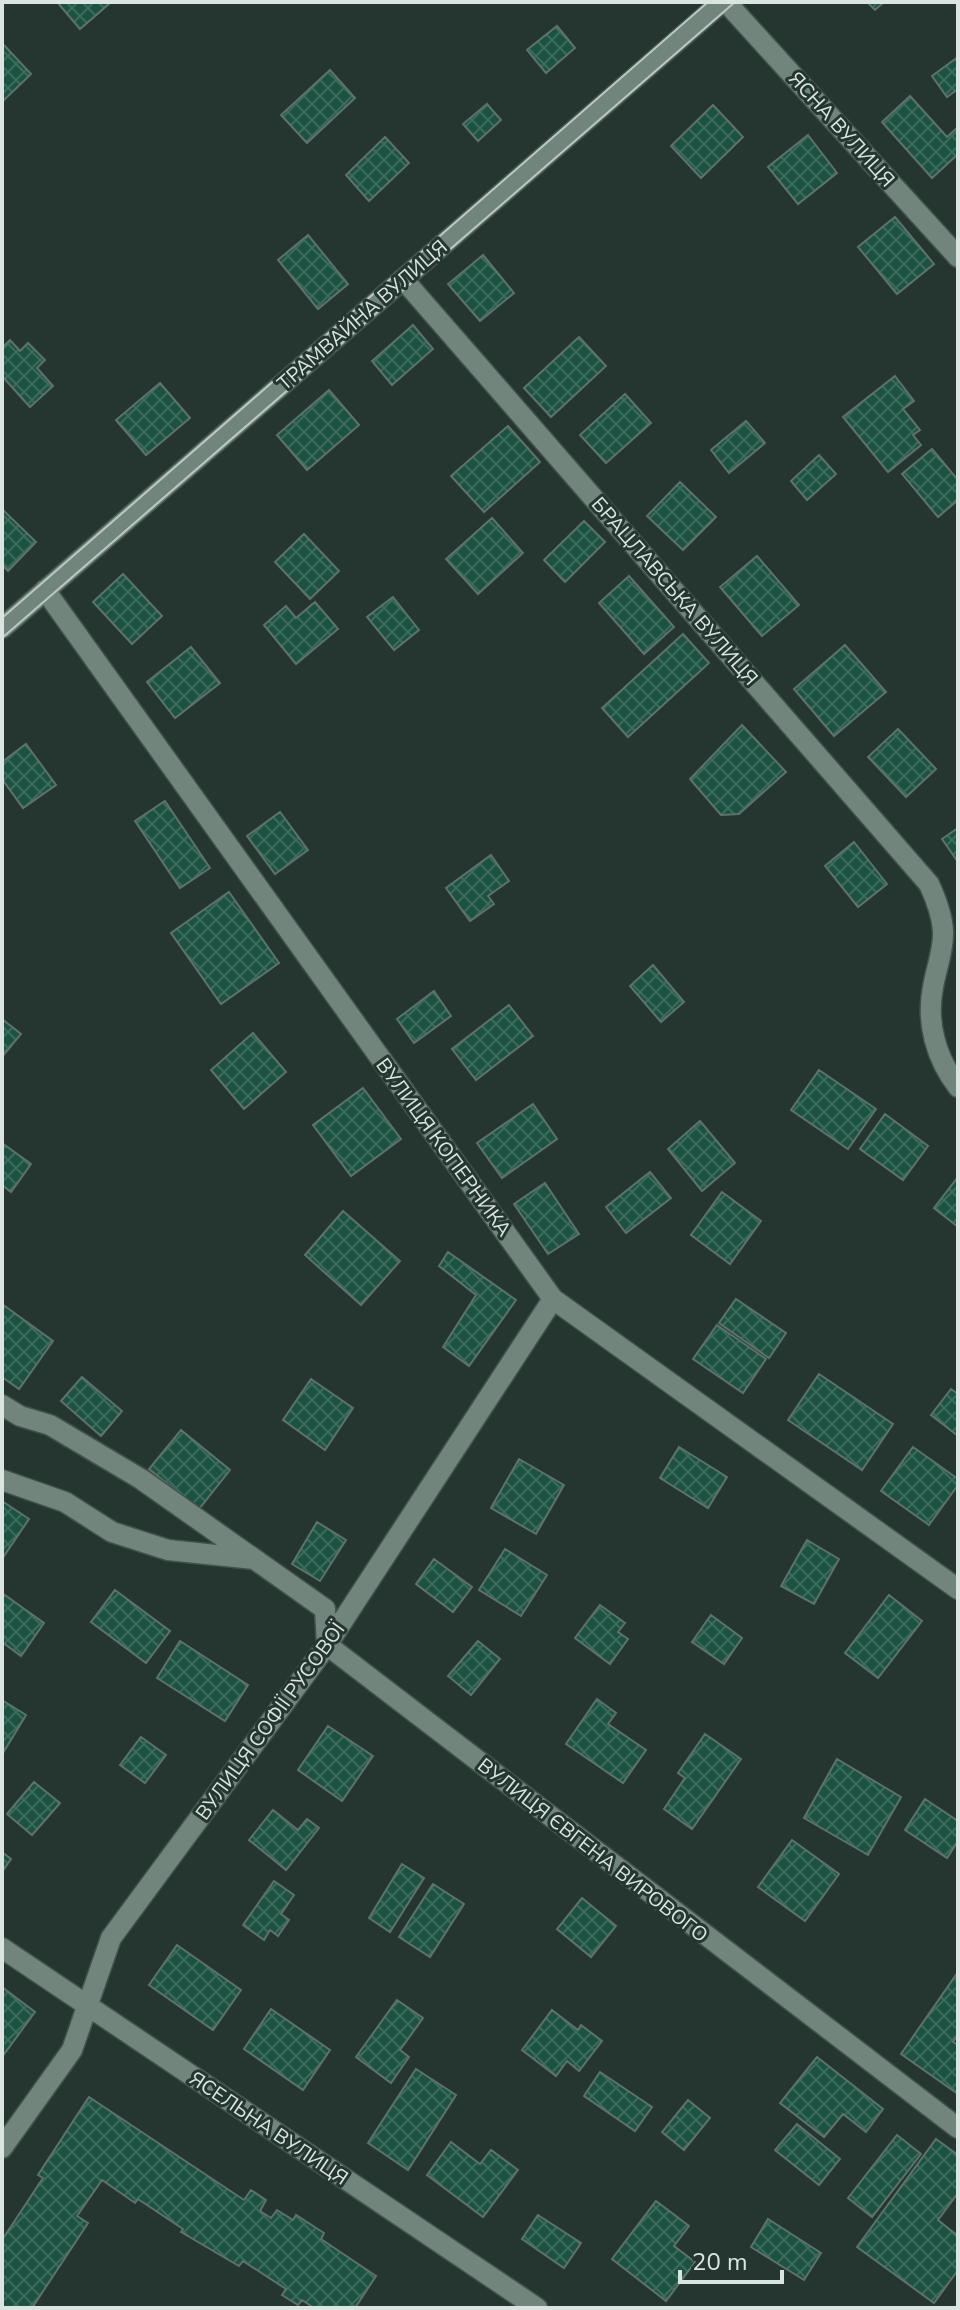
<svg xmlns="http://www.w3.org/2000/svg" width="960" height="2310" viewBox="0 0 960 2310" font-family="'Nunito Sans',sans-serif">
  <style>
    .building { fill: url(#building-cross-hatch); stroke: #5e726a; stroke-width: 2 }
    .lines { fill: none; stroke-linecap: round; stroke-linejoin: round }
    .street-casing { stroke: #42514c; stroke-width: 23 }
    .street { stroke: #71857d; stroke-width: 20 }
    .tram { stroke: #bcc7c3; stroke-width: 2 }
    .labels { text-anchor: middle; stroke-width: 6; stroke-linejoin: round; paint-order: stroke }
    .street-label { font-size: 20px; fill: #dae4e0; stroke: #253630 }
  </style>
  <defs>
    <pattern id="building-cross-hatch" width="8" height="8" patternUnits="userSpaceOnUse" patternTransform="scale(2)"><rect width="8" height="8" fill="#1b5241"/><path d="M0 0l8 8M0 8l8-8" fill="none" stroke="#3c6b5c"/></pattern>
  </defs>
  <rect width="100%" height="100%" fill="#253630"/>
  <path class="building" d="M57,2H107L109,4L80,29Z
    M867,2H884L875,10Z
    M557,26L575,48L546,73L527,50Z
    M2,43L31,74L2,102Z
    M958,57V89L947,97L932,76Z
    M330,70L355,98L307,143L281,115Z
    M910,96L947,137L958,127V154L932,178L882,122Z
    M487,104L501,120L478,141L463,124Z
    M713,105L743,137L701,178L671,146Z
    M808,135L837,173L798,204L768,167Z
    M385,137L409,163L369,201L346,175Z
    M895,217L934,264L897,294L858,247Z
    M308,235L348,284L318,309L278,260Z
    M483,255L514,293L480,321L448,284Z
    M413,325L433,349L392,385L372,361Z
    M579,337L606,366L551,417L524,388Z
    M10,340L20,351L28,343L45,360L37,368L53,386L30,407L2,376V348Z
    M895,376L914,401L903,409L920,430L913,435L921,445L888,472L843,417Z
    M160,383L190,418L146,455L116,420Z
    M329,390L359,425L307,470L277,435Z
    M625,394L651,423L606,463L580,435Z
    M746,421L765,443L729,473L711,450Z
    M508,426L540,462L484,512L451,476Z
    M932,449L958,480V500L938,517L902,474Z
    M819,455L836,474L807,500L791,481Z
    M680,482L716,517L683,550L647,516Z
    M2,509L36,542L8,571L2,565Z
    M492,518L523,553L478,594L446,559Z
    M584,521L605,542L565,582L544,560Z
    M304,534L339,571L310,599L275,562Z
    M757,556L799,605L762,636L720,587Z
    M123,574L162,616L132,644L93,602Z
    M629,576L674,627L644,654L599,603Z
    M393,597L419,630L394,650L367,617Z
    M315,602L338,629L296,664L264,625L286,606L296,618Z
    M683,634L709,663L628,737L602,708Z
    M845,645L886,692L834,736L794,689Z
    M191,647L220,683L175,718L147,682Z
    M742,725L786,772L739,814L721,815L690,779Z
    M898,729L936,769L906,797L868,757Z
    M26,744L56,785L23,808L2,779V762Z
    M165,801L210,868L180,888L135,821Z
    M280,812L308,850L275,874L247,836Z
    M958,828V862L942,839Z
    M854,842L887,884L858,907L825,866Z
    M491,855L509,881L488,896L494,904L470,921L446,888Z
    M229,892L279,963L221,1004L171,933Z
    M653,965L684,1002L661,1022L630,986Z
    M434,991L451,1016L414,1043L397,1019Z
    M509,1005L533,1036L476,1080L452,1049Z
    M2,1019L21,1034L2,1057Z
    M253,1033L286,1072L244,1109L211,1070Z
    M819,1070L876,1109L848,1149L791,1110Z
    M363,1088L401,1139L351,1176L313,1125Z
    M533,1104L557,1139L502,1178L477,1143Z
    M885,1114L928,1146L903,1180L860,1149Z
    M700,1121L735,1163L702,1191L668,1149Z
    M2,1143L31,1164L11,1192L2,1185Z
    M650,1172L671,1198L626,1233L606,1207Z
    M958,1177V1227L934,1208Z
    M545,1183L579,1234L548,1254L514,1204Z
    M722,1192L761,1221L730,1264L691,1235Z
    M343,1211L400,1261L361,1305L305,1255Z
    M448,1252L516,1300L469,1366L443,1347L476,1295L439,1266Z
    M736,1299L786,1333L769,1358L719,1323Z
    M2,1304L53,1341L19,1389L2,1377Z
    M717,1325L766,1359L743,1393L693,1359Z
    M819,1374L893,1424L862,1470L788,1420Z
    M82,1377L122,1411L101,1436L61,1401Z
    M311,1379L353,1408L325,1450L283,1420Z
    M951,1389L958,1394V1436L931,1415Z
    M181,1430L230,1470L199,1509L149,1469Z
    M679,1447L727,1477L708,1508L660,1478Z
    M913,1447L958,1479V1485L929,1525L881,1491Z
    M519,1459L564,1485L536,1534L491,1508Z
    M2,1501L29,1519L2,1559Z
    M317,1522L346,1540L320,1581L292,1564Z
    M807,1540L839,1559L814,1604L781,1586Z
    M505,1549L547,1575L521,1616L479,1590Z
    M434,1559L472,1587L453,1612L416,1584Z
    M115,1590L170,1631L146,1663L91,1622Z
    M2,1593L44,1623L21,1656L2,1642Z
    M889,1595L922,1621L878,1678L845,1653Z
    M600,1605L625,1623L618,1632L628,1639L610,1664L575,1638Z
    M711,1615L742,1638L724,1664L692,1642Z
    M180,1641L248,1685L225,1721L157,1678Z
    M478,1641L500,1659L471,1695L448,1676Z
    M597,1699L616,1713L608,1724L646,1750L623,1783L566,1744Z
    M2,1700L26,1715L3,1753L2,1752Z
    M328,1726L373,1756L342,1801L298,1770Z
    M705,1734L741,1759L692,1829L664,1809L685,1778L678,1773Z
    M141,1737L166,1755L145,1783L120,1765Z
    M837,1759L901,1797L868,1855L804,1818Z
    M34,1782L60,1803L32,1835L7,1814Z
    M925,1799L958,1821V1841L947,1858L905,1830Z
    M273,1810L298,1830L307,1819L319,1828L286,1870L249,1840Z
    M792,1840L839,1874L805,1921L758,1887Z
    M2,1852L11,1859L2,1872Z
    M402,1864L424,1878L390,1932L369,1918Z
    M274,1881L294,1895L281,1914L289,1920L278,1936L270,1930L264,1940L243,1925Z
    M433,1884L464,1904L430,1957L399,1937Z
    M582,1898L616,1926L591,1957L557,1929Z
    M177,1945L241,1990L213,2030L149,1985Z
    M958,1972V2035L953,2042L958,2045V2094L901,2054Z
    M2,1987L35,2012L2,2057Z
    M397,2000L423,2018L400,2050L409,2057L391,2083L356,2057Z
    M271,2009L330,2050L303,2090L244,2049Z
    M552,2010L578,2030L581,2025L602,2041L579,2071L567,2061L556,2076L522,2050Z
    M817,2057L883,2109L866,2132L843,2114L824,2137L780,2103Z
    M416,2069L456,2095L408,2170L368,2143Z
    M600,2072L652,2107L635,2131L584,2096Z
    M89,2097L244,2200L251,2190L266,2200L260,2211L271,2218L277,2210L293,2220L296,2215L324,2233L321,2239L376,2276L355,2308H314L302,2300L298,2305L282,2295L286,2289L243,2261L239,2266L181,2232L183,2229L138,2199L135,2203L102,2180L77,2216L88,2223L32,2308H2V2240L43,2178L38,2175Z
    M688,2100L710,2118L684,2150L662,2132Z
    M797,2124L840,2159L819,2185L775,2150Z
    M897,2135L921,2154L872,2217L848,2198Z
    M936,2139L958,2155V2193L938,2220L958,2236V2270L934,2303L857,2247Z
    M451,2142L480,2164L491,2150L518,2170L483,2217L427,2175Z
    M656,2201L689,2226L674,2246L695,2262L666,2301L612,2259Z
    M538,2215L581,2243L564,2268L522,2239Z
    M768,2219L821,2253L804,2280L751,2247Z"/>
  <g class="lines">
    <defs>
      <path id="street" d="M726,2L958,257
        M403,279L929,884C936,899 942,914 943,931C944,950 936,969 933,987C926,1023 936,1058 958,1087
        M45,590L553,1299L958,1589
        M2,628L722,2
        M2,1405L20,1416L50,1425L141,1479L325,1609L327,1645L958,2128
        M2,1480L65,1502L112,1532L168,1550L254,1559
        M2,1948L537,2308
        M2,2148L72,2050L111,1938L327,1645L553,1299"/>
    </defs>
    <use href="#street" class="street-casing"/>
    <use href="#street" class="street"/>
    <path class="tram" d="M2,618L708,2
      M2,638L735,2"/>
  </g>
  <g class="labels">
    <g class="street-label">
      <text transform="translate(842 129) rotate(48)" y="7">ЯСНА ВУЛИЦЯ</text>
      <text transform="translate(362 315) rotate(-41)" y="7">ТРАМВАЙНА ВУЛИЦЯ</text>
      <text transform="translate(675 591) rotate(49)" y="7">БРАЦЛАВСЬКА ВУЛИЦЯ</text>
      <text transform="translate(444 1147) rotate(54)" y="7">ВУЛИЦЯ КОПЕРНИКА</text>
      <text transform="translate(270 1721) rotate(-54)" y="7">ВУЛИЦЯ СОФІЇ РУСОВОЇ</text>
      <text transform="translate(593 1850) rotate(38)" y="7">ВУЛИЦЯ ЄВГЕНА ВИРОВОГО</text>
      <text transform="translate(269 2128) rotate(34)" y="7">ЯСЕЛЬНА ВУЛИЦЯ</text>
    </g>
  </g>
  <rect width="960" height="2310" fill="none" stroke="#dae4e0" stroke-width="8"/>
  <path d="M680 2270v12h102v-12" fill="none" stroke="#dae4e0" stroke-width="4"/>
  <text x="692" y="2270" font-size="24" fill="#dae4e0" stroke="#253630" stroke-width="6" paint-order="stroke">20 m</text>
</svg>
